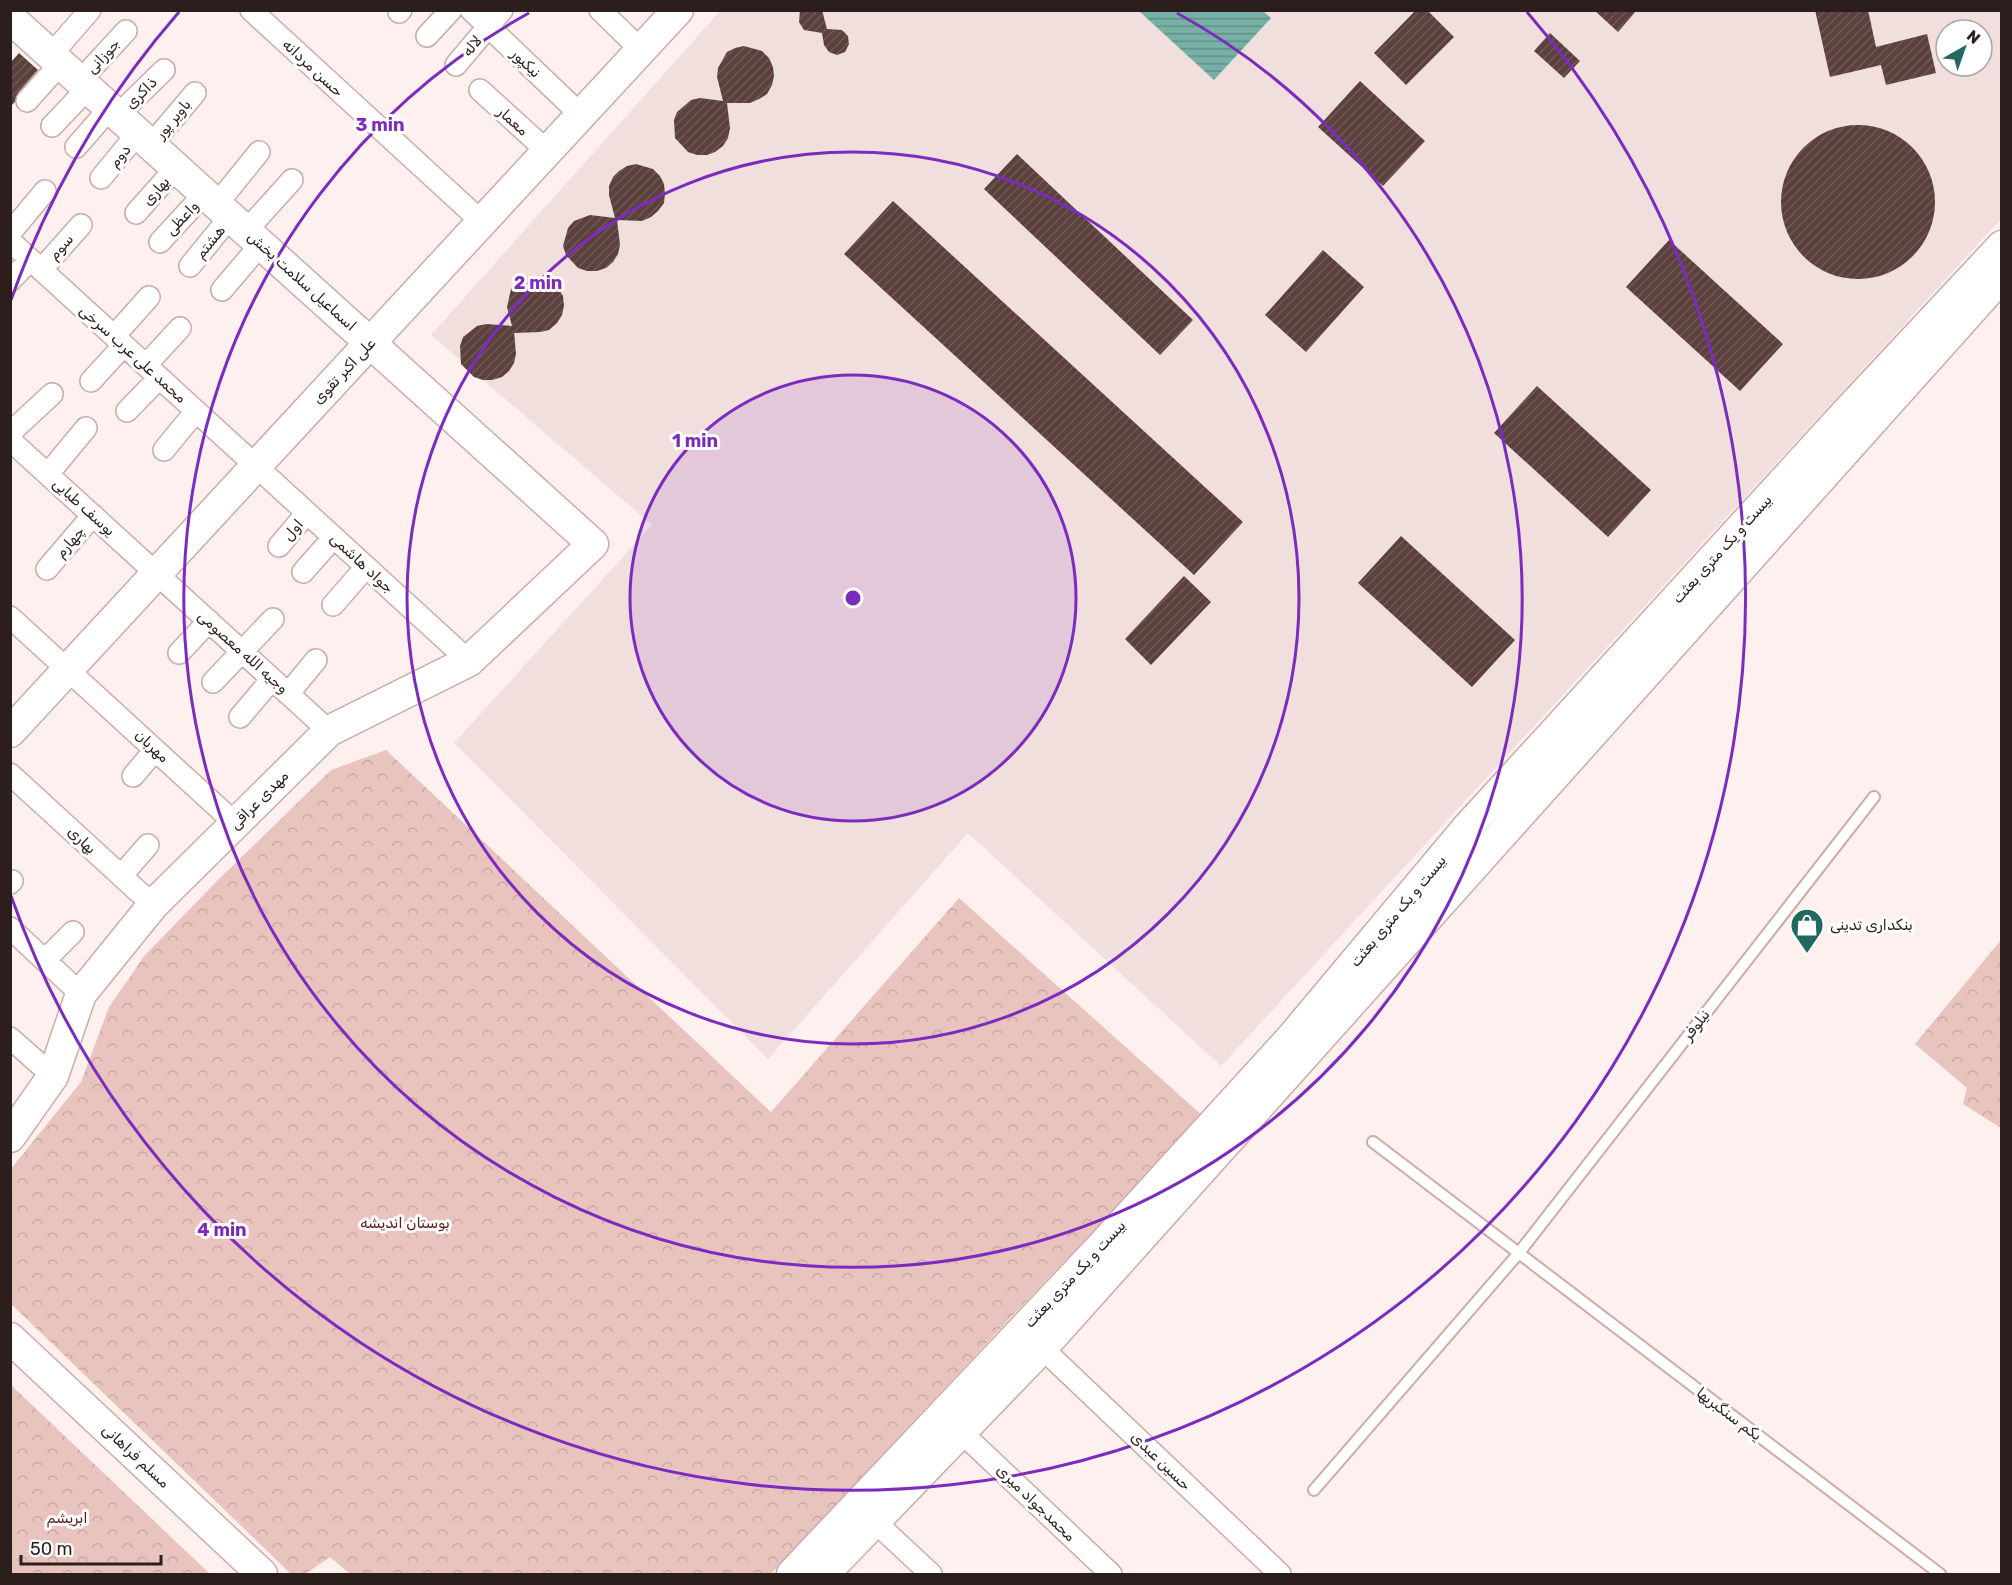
<svg xmlns="http://www.w3.org/2000/svg" width="2012" height="1585" viewBox="0 0 2012 1585" font-family="Rubik,Cairo,sans-serif">
  <style>
    .built { fill: #f1dfdd; fill-rule: evenodd }
    .park { fill: url(#park-crowns) }
    .water { fill: url(#water-rules) }
    .building { fill: url(#building-hatch) }
    .lines { fill: none; stroke-linecap: round; stroke-linejoin: round }
    .lane-casing { stroke: #cdaba8; stroke-width: 14 }
    .street-casing { stroke: #cdaba8; stroke-width: 24 }
    .secondary-casing { stroke: #cdaba8; stroke-width: 33 }
    .lane { stroke: #fff; stroke-width: 10 }
    .street { stroke: #fff; stroke-width: 21 }
    .secondary { stroke: #fff; stroke-width: 30 }
    .ring { fill: none; stroke: #7b2cbf; stroke-width: 3 }
    .labels { text-anchor: middle; stroke-width: 6; stroke-linejoin: round; paint-order: stroke }
    .street-label { font-size: 15px; fill: #2b1e1d; stroke: #fff }
    .poi-label { font-size: 15px; fill: #2b1e1d; stroke: #fff; text-anchor: start }
    .park-label { font-size: 15px; fill: #591b19; stroke: #fff }
    .centre { fill: #7b2cbf; stroke: #fff; stroke-width: 3 }
    .ring-label { font-size: 18px; text-anchor: middle; font-weight: bold; fill: #7b2cbf; stroke: #fff; stroke-width: 6; stroke-linejoin: round; paint-order: stroke }
  </style>
  <defs>
    <pattern id="park-crowns" width="20" height="18" patternUnits="userSpaceOnUse" patternTransform="scale(1.5)"><rect width="20" height="18" fill="#e9c4bf"/><path d="M2 6a3 3 0 1 1 6 0M12 15a3 3 0 1 1 6 0" fill="none" stroke="#c8a8a4"/></pattern>
    <pattern id="water-rules" width="6" height="5" patternUnits="userSpaceOnUse" patternTransform="scale(1.5)"><rect width="6" height="5" fill="#77b1a6"/><path d="M0 2.5h6" fill="none" stroke="#628f87"/></pattern>
    <pattern id="building-hatch" width="6" height="6" patternUnits="userSpaceOnUse" patternTransform="scale(1.5)"><rect width="6" height="6" fill="#5b403d"/><path d="M-1 1l2-2M0 6l6-6M5 7l2-2" fill="none" stroke="#6f5956"/></pattern>
  </defs>
  <rect width="100%" height="100%" fill="#fef0ee"/>
  <path class="built" d="M720,11H2001V219L1221,1066L968,833L768,1059L454,743L652,525L431,335ZM1946,30H1982V66H1946Z"/>
  <path class="park" d="M386,750L771,1112L959,898L1204,1117L1013,1315L771,1574H350L330,1557L305,1574H291L11,1304L10,1170L81,1082L109,1007L145,955L218,880L331,770Z
    M2001,940V1128L1963,1104L1967,1088L1915,1044Z
    M11,1385L210,1574H11Z"/>
  <path class="water" d="M1139,11H1263L1271,18L1214,80Z"/>
  <path class="building" d="M800,10H822L827,29L842,30L848,36L849,44L845,52L837,55L829,52L824,45L822,33L804,30L799,22Z
    M1416,10H1427L1454,37L1406,85L1374,53Z
    M1594,10H1637L1618,32Z
    M1815,10H1868L1876,47L1927,34L1936,73L1886,85L1881,65L1830,77Z
    M1550,33L1580,61L1564,78L1534,51Z
    M744,46L762,51L769,58L773,67L774,76L772,85L767,94L759,99L750,103H727L730,128L728,138L723,146L715,152L707,155H697L688,152L675,138L674,120L677,112L691,100L700,98L723,101L717,77L718,68L727,52L735,48Z
    M19,53L38,70L18,93L15,102L10,107V63Z
    M1360,81L1425,141L1383,186L1318,127Z
    M1781 202a77 77 0 1 1 154 0a77 77 0 1 1-154 0Z
    M1017,154L1193,320L1160,355L984,189Z
    M636,164L653,169L660,176L664,184L665,194L664,203L658,211L651,217L642,221L617,220L620,245L618,254L613,262L606,268L597,271H587L578,268L566,255L563,246L568,228L574,221L590,215L615,218L609,195V186L613,177L619,171L627,166Z
    M893,201L1243,522L1194,575L844,254Z
    M1669,240L1783,344L1740,391L1626,287Z
    M1323,250L1364,287L1306,352L1265,315Z
    M534,276L552,281L558,288L563,296L564,306L562,315L557,323L549,330L540,332L514,333V331L516,354L514,363L509,371L502,377L492,380H483L474,377L461,364L460,346L463,337L477,326L486,324L512,326L507,307L511,289L517,282Z
    M1537,386L1651,490L1608,537L1494,433Z
    M1401,536L1515,640L1472,687L1358,583Z
    M1184,576L1211,602L1151,665L1125,639Z"/>
  <g class="lines">
    <defs>
      <path id="lane" d="M1373,1142L1940,1574
        M1314,1490L1518,1254L1874,797"/>
      <path id="street" d="M251,10L482,222
        M471,10L581,115
        M600,10L641,50
        M399,12L401,10
        M427,36L451,10
        M51,55L90,10
        M456,65L502,10
        M80,81L126,31
        M480,90L547,151
        M27,101L61,63
        M118,115L164,70
        M52,126L88,88
        M151,145L195,93
        M76,147L110,108
        M101,178L138,133
        M217,204L259,152
        M136,213L176,168
        M246,231L292,180
        M10,233L45,191
        M10,241L469,661
        M160,242L205,193
        M190,266L230,217
        M41,270L81,225
        M10,281L30,260
        M222,290L261,244
        M114,336L149,297
        M146,365L180,328
        M91,381L124,345
        M127,411L159,378
        M10,433L52,394
        M10,440L329,731
        M164,450L196,411
        M48,474L86,428
        M279,546L307,513
        M47,569L93,515
        M303,572L334,537
        M333,605L366,567
        M10,617L236,824
        M179,653L209,621
        M213,682L273,619
        M288,694L316,660
        M240,717L272,679
        M10,774L153,905
        M133,776L155,750
        M121,876L148,845
        M10,883L12,881
        M10,928L81,994
        M45,960L73,932
        M10,1038L53,1076
        M1042,1348L1280,1574
        M960,1431L1111,1574
        M874,1521L931,1574"/>
      <path id="secondary" d="M10,18L593,544L469,661L329,731L153,905L81,994L53,1076L10,1137
        M10,732L678,10
        M10,1338L262,1574
        M792,1574L1099,1249L1292,1037L1466,829L1845,414L2002,246
        M824,1574L1042,1348L2002,276"/>
    </defs>
    <use href="#lane" class="lane-casing"/>
    <use href="#street" class="street-casing"/>
    <use href="#secondary" class="secondary-casing"/>
    <use href="#lane" class="lane"/>
    <use href="#street" class="street"/>
    <use href="#secondary" class="secondary"/>
  </g>
  <circle cx="853" cy="598" r="223" fill="#7b2cbf" fill-opacity=".12"/>
  <g class="ring">
    <circle cx="853" cy="598" r="223"/>
    <circle cx="853" cy="598" r="446"/>
    <path d="M1177 13A669 669 0 1 1 529 13"/>
    <path d="M11 300A893 893 0 0 1 179 12M1527 12A893 893 0 1 1 11 896"/>
  </g>
  <defs>
    <symbol id="shop-pin" viewBox="-11 -11 22 30"><path d="M0 17L-7.5 6A9.5 9.5 0 1 1 7.5 6Z" fill="#21695f" stroke="#fff"/><path d="M-5-2.5h2.3a2.7 3.5 0 0 1 5.4 0H5L5.5 6h-11ZM-1.5-2.5h3a1.5 2.3 0 0 0-3 0Z" fill="#fff"/></symbol>
  </defs>
  <g fill-rule="evenodd">
    <use href="#shop-pin" x="1788" y="906" width="38" height="52"/>
  </g>
  <g class="labels">
    <g class="street-label">
      <text transform="translate(472 46) rotate(-50)" y="5">لاله</text>
      <text transform="translate(103 56) rotate(-47)" y="5">جوزانی</text>
      <text transform="translate(526 63) rotate(44)" y="5">نیکپور</text>
      <text transform="translate(313 68) rotate(43)" y="5">حسن مردانه</text>
      <text transform="translate(141 93) rotate(-45)" y="5">ذاکری</text>
      <text transform="translate(173 119) rotate(-50)" y="5">باویر پور</text>
      <text transform="translate(513 121) rotate(42)" y="5">معمار</text>
      <text transform="translate(120 156) rotate(-50)" y="5">دوم</text>
      <text transform="translate(156 191) rotate(-49)" y="5">بهاری</text>
      <text transform="translate(182 218) rotate(-47)" y="5">واعظی</text>
      <text transform="translate(210 242) rotate(-51)" y="5">هشتم</text>
      <text transform="translate(61 247) rotate(-49)" y="5">سوم</text>
      <text transform="translate(302 281) rotate(42)" y="5">اسماعیل سلامت بخش</text>
      <text transform="translate(133 354) rotate(42)" y="5">محمد علی عرب سرخی</text>
      <text transform="translate(344 371) rotate(-47)" y="5">علی اکبر تقوی</text>
      <text transform="translate(84 507) rotate(42)" y="5">یوسف طبایی</text>
      <text transform="translate(293 530) rotate(-49)" y="5">اول</text>
      <text transform="translate(70 542) rotate(-49)" y="5">چهارم</text>
      <text transform="translate(1722 549) rotate(-48)" y="5">بیست و یک متری بعثت</text>
      <text transform="translate(362 563) rotate(43)" y="5">جواد هاشمی</text>
      <text transform="translate(243 652) rotate(42)" y="5">وجیه الله معصومی</text>
      <text transform="translate(152 746) rotate(43)" y="5">مهربان</text>
      <text transform="translate(259 800) rotate(-45)" y="5">مهدی عراقی</text>
      <text transform="translate(82 840) rotate(43)" y="5">بهاری</text>
      <text transform="translate(1398 911) rotate(-50)" y="5">بیست و یک متری بعثت</text>
      <text transform="translate(1696 1025) rotate(-52)" y="5">نیلوفر</text>
      <text transform="translate(1075 1274) rotate(-47)" y="5">بیست و یک متری بعثت</text>
      <text transform="translate(1729 1414) rotate(37)" y="5">یکم سنگبریها</text>
      <text transform="translate(136 1456) rotate(43)" y="5">مسلم فراهانی</text>
      <text transform="translate(1161 1461) rotate(44)" y="5">حسین عبدی</text>
      <text transform="translate(1036 1503) rotate(44)" y="5">محمدجواد میری</text>
    </g>
    <g class="poi-label">
      <text x="1830" y="930">بنکداری تدینی</text>
    </g>
    <g class="park-label">
      <text x="405" y="1228">بوستان اندیشه</text>
      <text x="67" y="1523">ابریشم</text>
    </g>
  </g>
  <circle cx="853" cy="598" r="9" class="centre"/>
  <g class="ring-label">
    <text x="380" y="131">3 min</text>
    <text x="538" y="289">2 min</text>
    <text x="695" y="447">1 min</text>
    <text x="222" y="1236">4 min</text>
  </g>
  <rect width="2012" height="1585" fill="none" stroke="#2b1e1d" stroke-width="24"/>
  <g transform="translate(1964 48) rotate(40)"><circle r="28" fill="#ffffff" stroke="#aaa5a5" stroke-width="1.5"/>
  <path d="M0-4.5L10 22L0 15L-10 22Z" fill="#21695f"/>
  <text y="-9" font-size="16" font-weight="bold" text-anchor="middle" fill="#2b1e1d">N</text>
  </g>
  <path d="M21 1555v9h140v-9" fill="none" stroke="#2b1e1d" stroke-width="3"/>
  <text x="30" y="1555" font-size="18" fill="#2b1e1d" stroke="#ffffff" stroke-width="4.5" paint-order="stroke">50 m</text>
</svg>
